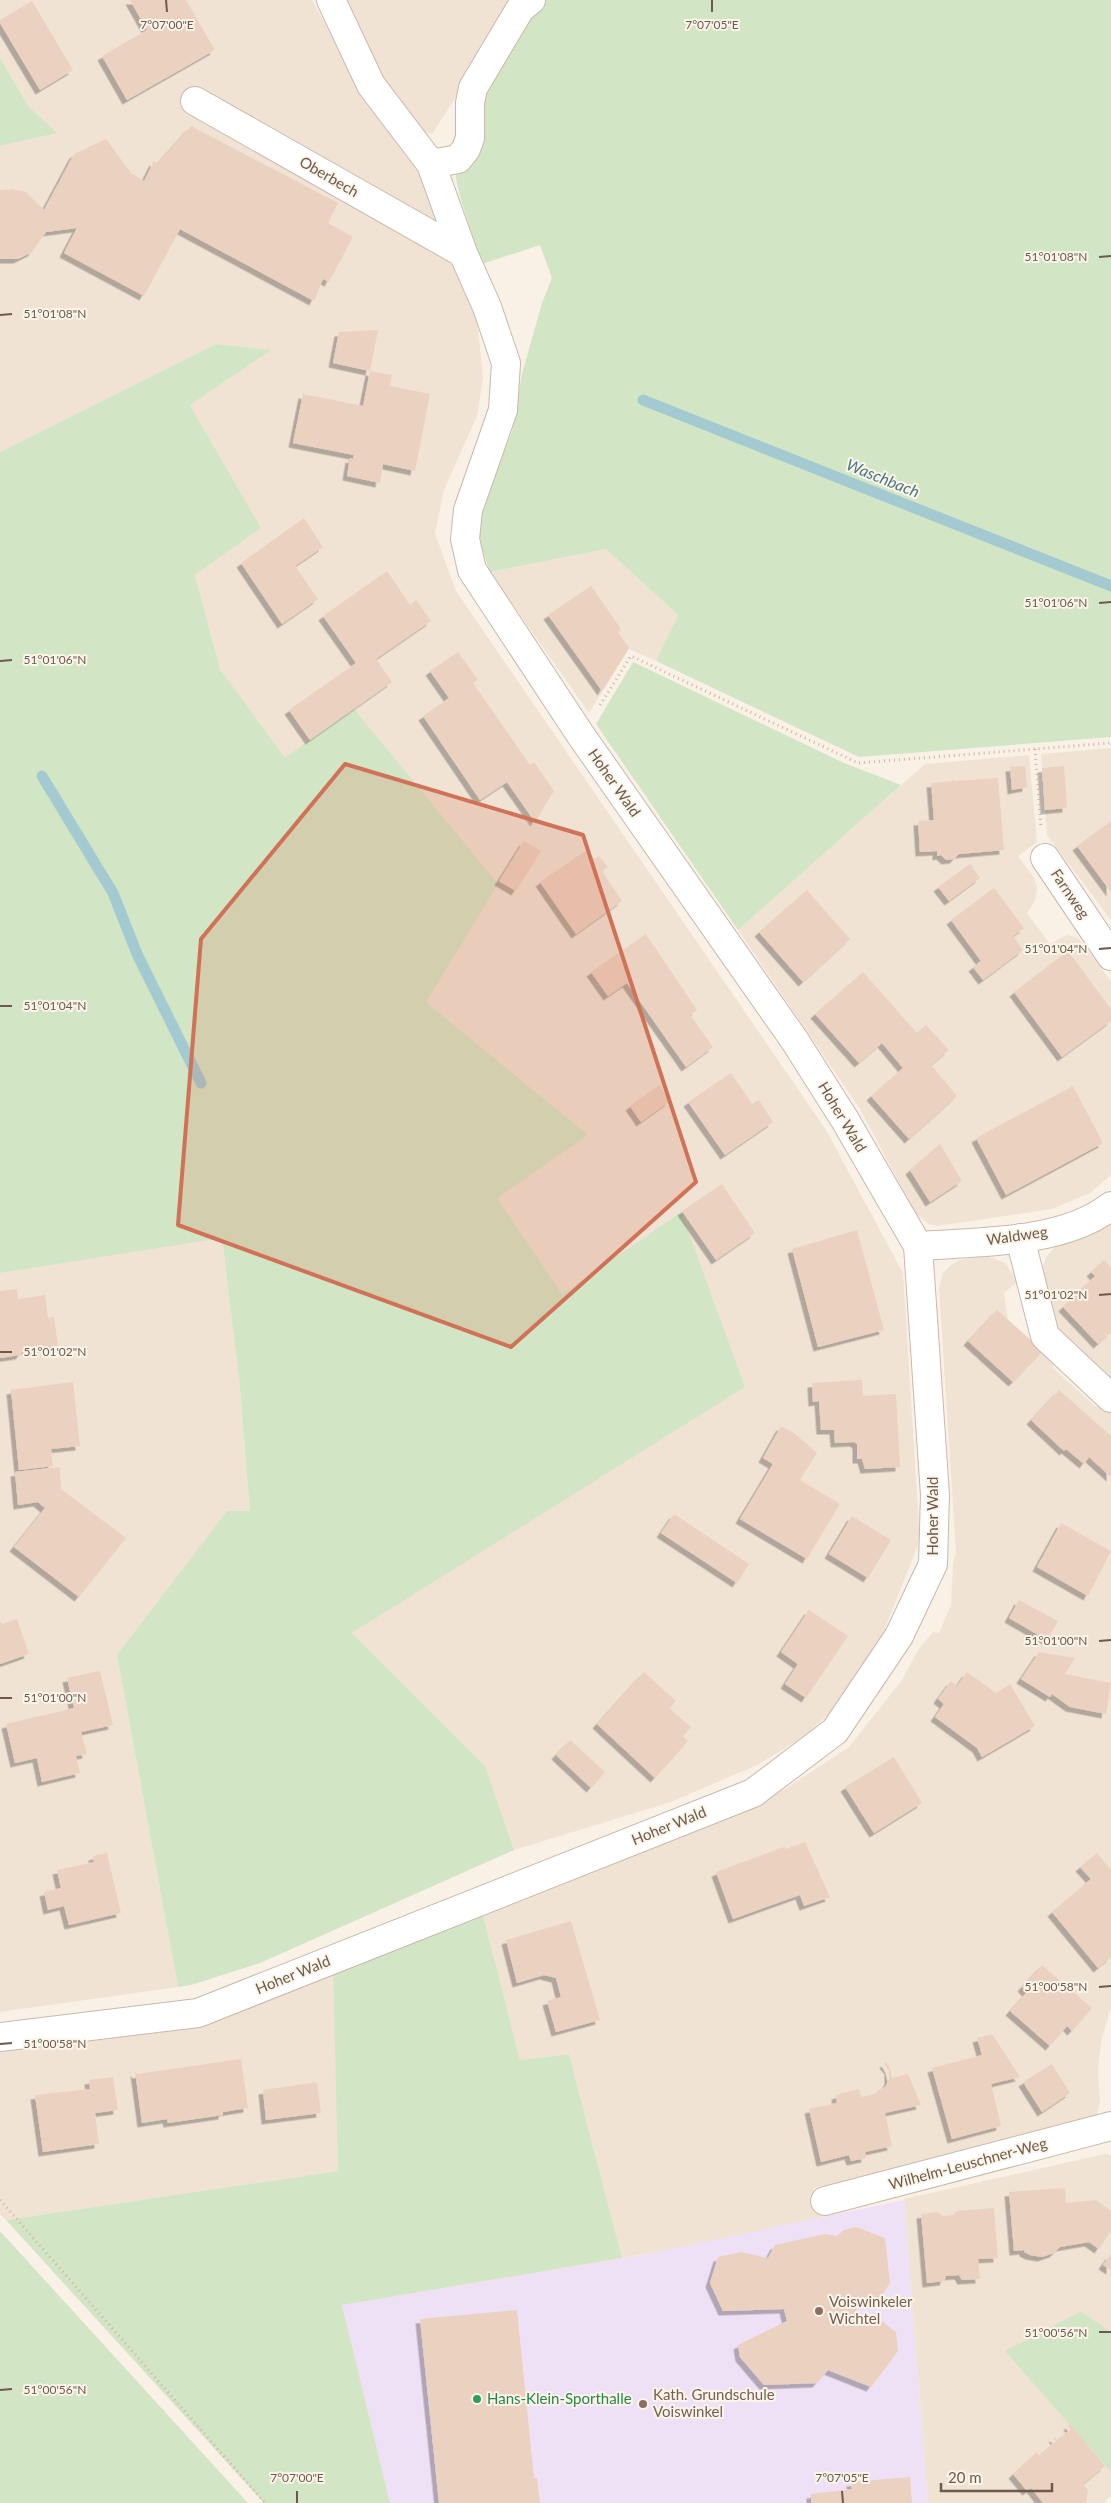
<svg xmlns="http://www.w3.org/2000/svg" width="1111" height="2503" viewBox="0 0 1111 2503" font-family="Lato,sans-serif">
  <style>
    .residential { fill: #f0e3d4 }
    .education { fill: #eee1f5 }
    .green { fill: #d2e5c5 }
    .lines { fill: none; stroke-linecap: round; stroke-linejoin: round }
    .stream { stroke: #a3cad0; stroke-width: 11 }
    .building { fill: #ebd1c0; filter: url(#shadow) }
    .minor-casing { stroke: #c8b9ac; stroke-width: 30 }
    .path { stroke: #d0b4a3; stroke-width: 3; stroke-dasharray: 1 4; stroke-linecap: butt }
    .minor { stroke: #fff; stroke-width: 28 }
    .marked { fill: #d07257; fill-opacity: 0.2; stroke: #d07257; stroke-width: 4; stroke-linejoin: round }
    .ticks { fill: none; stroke: #6e594d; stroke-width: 2 }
    .education-dot { fill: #8d6e63; stroke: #fcf5ea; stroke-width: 2 }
    .leisure-dot { fill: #2e9e5b; stroke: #fcf5ea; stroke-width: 2 }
    .labels { text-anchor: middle; stroke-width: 4; stroke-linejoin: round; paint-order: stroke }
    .street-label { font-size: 15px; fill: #6e594d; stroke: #fcf5ea }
    .education-label { font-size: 15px; fill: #785e54; stroke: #fcf5ea; text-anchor: start }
    .leisure-label { font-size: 15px; fill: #27864d; stroke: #fcf5ea; text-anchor: start }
    .water-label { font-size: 16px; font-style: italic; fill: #4a7780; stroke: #fcf5ea }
    .ticks-label { font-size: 12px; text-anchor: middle; fill: #6e594d; stroke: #fcf5ea; stroke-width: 4; stroke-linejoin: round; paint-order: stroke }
  </style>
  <defs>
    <filter id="shadow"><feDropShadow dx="-4.5" dy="4.5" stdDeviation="0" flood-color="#0004"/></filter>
  </defs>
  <rect width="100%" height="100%" fill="#f9f1e5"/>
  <path class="residential" d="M0,0H312L361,91L419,172L436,201L477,319L483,378L477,416L444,490L435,533L456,591L826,1130L903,1273L920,1540L882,1636L829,1714L802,1738L757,1765L671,1802L514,1850L485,1766L352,1633L401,1602L681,1212L562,1294L496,1198L588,1135L426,1002L353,708L285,759L220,669L195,575L261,528L190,405L270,350L216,344L0,452V146L56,133L29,107L0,58Z
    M342,0H518L432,134L417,129L372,64Z
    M606,549L678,615L656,661L629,649L589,713L490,572Z
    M1111,748V920L1047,835L1041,754Z
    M1029,755L1037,842L1018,856L1034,878L1037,887L1035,901L1027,913L1050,944L1067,935L1078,938L1111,981V1175L1090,1193L1052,1209L937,1226L929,1224L916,1214L860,1109L738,930L925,764Z
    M1111,1223V1379L1055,1328L1041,1274L1046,1257L1056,1246L1080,1239Z
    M222,1237L239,1378L250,1511L117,1655L178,1987L0,2012V1273Z
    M988,1256L1005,1263L1016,1278L1017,1282L1004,1293L1008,1320L1053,1360V1368L1095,1406L1103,1405L1111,1413V2007L1101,2042L1098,2072L1100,2101L1097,2115L1084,2127L813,2188L823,2217L687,2247L622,2258L569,2054L520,2060L482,1911L684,1832L782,1791L849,1747L902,1680L918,1650L933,1632L939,1633L951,1605L953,1563L956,1552L939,1288L943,1273L951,1265L960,1260Z
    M333,1970L339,2171L6,2220L0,2214V2051L197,2024L274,1999Z
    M1105,2154L1111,2155V2332L1081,2311L1006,2351L1111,2472V2496L1106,2500L1107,2503H928L904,2199Z"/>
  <path class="education" d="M904,2200L928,2503H390L342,2305L642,2255Z"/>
  <path class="green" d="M545,0H1111V737L859,757L656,661L678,615L606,549L490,572L476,531L482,503L512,432L522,374L542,303L552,278L540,245L482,264C477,246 454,187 456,172C461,133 517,27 545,0Z
    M0,58L29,107L57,133L0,146Z
    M216,344L271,350L190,405L261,528L195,575L220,669L285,758L353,708L498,884L426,1002L588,1135L497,1198L562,1294L681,1212L745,1387L352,1633L485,1766L514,1850L260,1963L191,1985L178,1987L117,1655L227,1511H250L239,1378L222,1238L0,1273V452Z
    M633,662L844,763L901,785L738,930L596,724Z
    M482,1911L520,2060L569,2054L622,2258L342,2305L390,2503H264L6,2220L338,2171L333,1970Z
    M0,2231L248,2503H0Z
    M1081,2311L1111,2332V2472L1005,2351Z"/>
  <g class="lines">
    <path class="stream" d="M643,400L1111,586
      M42,776L113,893L137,954L201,1083"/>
  </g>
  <path class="building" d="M130,0H186L215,50L127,100L102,56L147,30Z
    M32,1L73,70L40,90L0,23V20Z
    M191,126L338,203L328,223L353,237L329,282L323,279L314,301L180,229L144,296L64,253L77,228L46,232L32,252L18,259H0V190L12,189L26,192L44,210L74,154L106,139L131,173L144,181L154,161L157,164Z
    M378,330L370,371L333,363L339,332Z
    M370,371L392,375L390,386L430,394L415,471L383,464L380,483L347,476L350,458L353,459L354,455L293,443L303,394L363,406Z
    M304,518L323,547L295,566L318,599L282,624L241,563Z
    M387,571L410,605L416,600L431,621L376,659L392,682L310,740L289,710L356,663L323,616Z
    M591,586L621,629L618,632L629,648L602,691L548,615Z
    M458,652L478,680L473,683L530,765L534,762L554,791L535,822L507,782L480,800L423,716L449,698L430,671Z
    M1025,766L1027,787L1012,790L1010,767Z
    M1064,766L1067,808L1045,810L1042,768Z
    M998,778L1004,850L959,854L954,859L946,860L941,855L937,856V851L920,852L918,821L934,820L931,783L953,781L952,779L955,781Z
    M1111,821V892L1077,846Z
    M524,841L541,851L516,891L499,881Z
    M587,850L594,859L599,856L608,867L602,871L622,901L576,934L540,882Z
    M970,864L980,878L949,901L938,887Z
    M994,888L1024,928L1013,936L1023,950L983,980L973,967L981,961L951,920Z
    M807,890L850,939L803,982L759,932Z
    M646,934L697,1010L690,1015L713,1047L686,1067L627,983L608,996L591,972Z
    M1068,951L1111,1009V1021L1062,1057L1014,992Z
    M863,972L917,1033L926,1025L949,1050L931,1065L957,1096L909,1139L871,1096L903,1068L882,1043L859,1063L815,1014Z
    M731,1073L752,1104L759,1100L773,1122L725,1155L688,1102Z
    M659,1085L670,1101L641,1122L630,1106Z
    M1073,1086L1103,1143L1006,1195L976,1138Z
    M940,1144L962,1181L930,1202L910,1170Z
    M722,1184L755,1233L716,1260L682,1211Z
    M857,1230L884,1330L818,1347L792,1249Z
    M1104,1260L1111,1268V1332L1098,1344L1063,1307L1095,1276L1091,1272Z
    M17,1289L18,1299L45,1295L48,1318L54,1317L58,1346L24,1350L20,1355L0,1358V1291Z
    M997,1310L1043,1351L1013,1382L968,1341Z
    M862,1380L863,1396L896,1394L900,1467L865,1469L862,1459H857V1444L854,1442L835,1443L834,1430H821L819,1401L813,1402L812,1383Z
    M73,1382L80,1446L51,1449L53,1466L19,1470L11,1390Z
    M1059,1390L1111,1436V1477L1089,1457L1084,1464L1066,1449L1064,1451L1031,1420Z
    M781,1426L794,1433L817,1453L800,1480L840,1504L807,1559L740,1519L773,1464L763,1458Z
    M60,1467L61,1489L126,1538L79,1597L14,1547L45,1508L38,1502L18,1505L15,1472Z
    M674,1514L749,1564L737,1583L661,1533Z
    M852,1516L891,1540L868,1578L829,1554Z
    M1061,1523L1111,1551L1088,1596L1037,1567Z
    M1019,1600L1058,1621L1047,1640L1009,1618Z
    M809,1610L848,1636L806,1698L785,1684L798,1664L781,1652Z
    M17,1619L29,1654L0,1664V1621L2,1624Z
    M1039,1652L1075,1658L1065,1674L1111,1683L1106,1714L1070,1707L1052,1694L1050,1697L1021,1679Z
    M100,1671L113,1725L81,1732L87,1754L76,1756L80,1773L42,1782L37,1758L15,1763L6,1724L74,1708L67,1678Z
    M644,1672L676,1701L669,1708L691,1727L683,1736L688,1741L655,1778L597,1724Z
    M967,1672L996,1693L1010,1684L1035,1726L982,1757L977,1748L935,1717L944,1704L938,1699L951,1681L957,1686Z
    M570,1740L605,1772L591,1788L556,1755Z
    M894,1757L922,1803L874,1833L845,1787Z
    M805,1842L830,1897L804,1906L800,1895L733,1919L716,1872L784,1847L786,1849Z
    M107,1853L121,1913L69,1925L64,1906L48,1910L44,1892L61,1888L57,1870L94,1862L93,1856Z
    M1097,1853L1111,1870V1957L1098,1968L1052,1912L1091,1879L1080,1867Z
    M571,1921L600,2020L556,2032L547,2001L561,1997L556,1978L544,1975L517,1983L506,1940Z
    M1042,1965L1092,2008L1072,2031L1067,2026L1050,2046L1010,2011L1027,1992L1022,1987Z
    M992,2034L1020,2077L991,2084L1001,2126L952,2139L932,2068L982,2055L977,2038Z
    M241,2059L248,2108L223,2112V2115L168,2123L167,2119L142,2123L135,2071L137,2074Z
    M886,2062L890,2069L892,2078L908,2074L921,2105L885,2113L892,2146L865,2152L866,2158L851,2161L849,2155L821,2162L809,2109L837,2103L836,2095L859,2089L861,2097L878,2093L877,2091L885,2087L889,2080V2070L884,2064Z
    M1052,2064L1070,2093L1042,2112L1023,2082Z
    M113,2077L118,2110L95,2113L99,2144L43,2152L35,2095L90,2089L89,2080Z
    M317,2082L321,2113L266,2120L263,2090Z
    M1065,2188L1066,2203L1096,2200L1111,2211V2231L1099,2249L1089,2242L1060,2247L1054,2253L1042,2257L1030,2255L1024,2252V2250L1014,2251L1009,2192Z
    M994,2208L998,2258L978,2259L980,2279L962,2280L959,2275L946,2276L944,2281L927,2283L921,2214L938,2212L943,2216L953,2215L957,2211Z
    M856,2227L885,2238L890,2283L881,2297L857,2302L856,2319L880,2320L896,2332L898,2351L871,2387L828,2370L817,2383L764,2385L740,2357L738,2345L787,2321L784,2309L723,2311L710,2283L718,2257L741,2252L768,2258L775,2245L825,2234L837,2236L844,2230Z
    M1111,2254V2270L1103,2265Z
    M517,2310L534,2478H537L540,2503H439L420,2319Z
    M1070,2424L1105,2466L1083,2484L1088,2490L1086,2503H1043L1031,2488L1027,2491L1013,2474L1037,2452L1039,2455L1056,2441L1053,2438L1055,2437L1057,2440L1071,2429L1068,2426Z
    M910,2477L912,2503H811V2494L852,2489L851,2482Z"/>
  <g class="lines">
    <defs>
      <path id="minor" d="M195,101L463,253
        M431,164L458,159L466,149L470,138V103L473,88L520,9L531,0
        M1045,858L1111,956
        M1020,1238L1045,1336L1111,1398
        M918,1246C976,1242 1063,1244 1111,1206
        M0,2037L198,2013L753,1793L835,1731L899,1636L933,1564L935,1495L918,1246L845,1120L795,1041L580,734L472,570L465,539L468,510L503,410L506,363L487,307L463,253L431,164L371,85L331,0
        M825,2201L1111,2126"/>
    </defs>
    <use href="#minor" class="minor-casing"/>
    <path class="path" d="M600,705L631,656L858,763L1111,743
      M1035,749L1041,826
      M0,2200L265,2503"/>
    <use href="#minor" class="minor"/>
  </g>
  <path class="marked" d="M345,764L583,835L696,1182L511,1347L178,1225L201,939Z"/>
  <path class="ticks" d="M166,0L167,12M712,0V12M1099,257L1111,256M0,315L12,314M1099,603L1111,602M0,661L12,660M1099,949L1111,948M0,1006H12M1099,1295L1111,1294M0,1352H12M1099,1641L1111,1640M0,1698H12M1099,1987L1111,1986M0,2044L12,2043M1099,2332H1111M0,2390L12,2389M297,2491V2503M842,2491L843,2503"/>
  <g class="education-dot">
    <circle cx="819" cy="2311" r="5"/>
    <circle cx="643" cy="2404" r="5"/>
  </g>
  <circle class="leisure-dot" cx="477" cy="2399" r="5"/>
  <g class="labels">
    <g class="street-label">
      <text transform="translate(329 177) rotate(30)" y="5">Oberbech</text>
      <text transform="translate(614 783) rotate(55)" y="5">Hoher Wald</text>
      <text transform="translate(1070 894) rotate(56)" y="5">Farnweg</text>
      <text transform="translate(842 1117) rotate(59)" y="5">Hoher Wald</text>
      <text transform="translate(1017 1236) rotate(-8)" y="5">Waldweg</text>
      <text transform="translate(933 1516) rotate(-90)" y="5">Hoher Wald</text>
      <text transform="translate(669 1826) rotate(-22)" y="5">Hoher Wald</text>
      <text transform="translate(293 1975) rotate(-22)" y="5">Hoher Wald</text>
      <text transform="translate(968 2164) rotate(-15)" y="5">Wilhelm-Leuschner-Weg</text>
    </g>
    <g class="education-label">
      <text x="829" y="2307">Voiswinkeler<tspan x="829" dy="17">Wichtel</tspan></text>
      <text x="653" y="2400">Kath. Grundschule<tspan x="653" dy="17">Voiswinkel</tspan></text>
    </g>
    <g class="leisure-label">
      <text x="487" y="2404">Hans-Klein-Sporthalle</text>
    </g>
    <g class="water-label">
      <text transform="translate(883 478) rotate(22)" y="6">Waschbach</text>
    </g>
  </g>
  <g class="ticks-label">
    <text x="167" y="29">7°07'00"E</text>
    <text x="712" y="29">7°07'05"E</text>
    <text x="1056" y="261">51°01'08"N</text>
    <text x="55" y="318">51°01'08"N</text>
    <text x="1056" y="607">51°01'06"N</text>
    <text x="55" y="664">51°01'06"N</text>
    <text x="1056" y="953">51°01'04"N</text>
    <text x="55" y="1010">51°01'04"N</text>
    <text x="1056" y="1299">51°01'02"N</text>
    <text x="55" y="1356">51°01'02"N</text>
    <text x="1056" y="1645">51°01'00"N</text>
    <text x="55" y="1702">51°01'00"N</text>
    <text x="1056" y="1991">51°00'58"N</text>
    <text x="55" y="2048">51°00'58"N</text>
    <text x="1056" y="2337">51°00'56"N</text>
    <text x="55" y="2394">51°00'56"N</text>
    <text x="297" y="2482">7°07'00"E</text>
    <text x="842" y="2482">7°07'05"E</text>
  </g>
  <path d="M941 2483v8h111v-8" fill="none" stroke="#6e594d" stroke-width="2.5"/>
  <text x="948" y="2483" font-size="15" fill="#6e594d" stroke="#fcf5ea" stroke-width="4" paint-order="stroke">20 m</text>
</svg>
